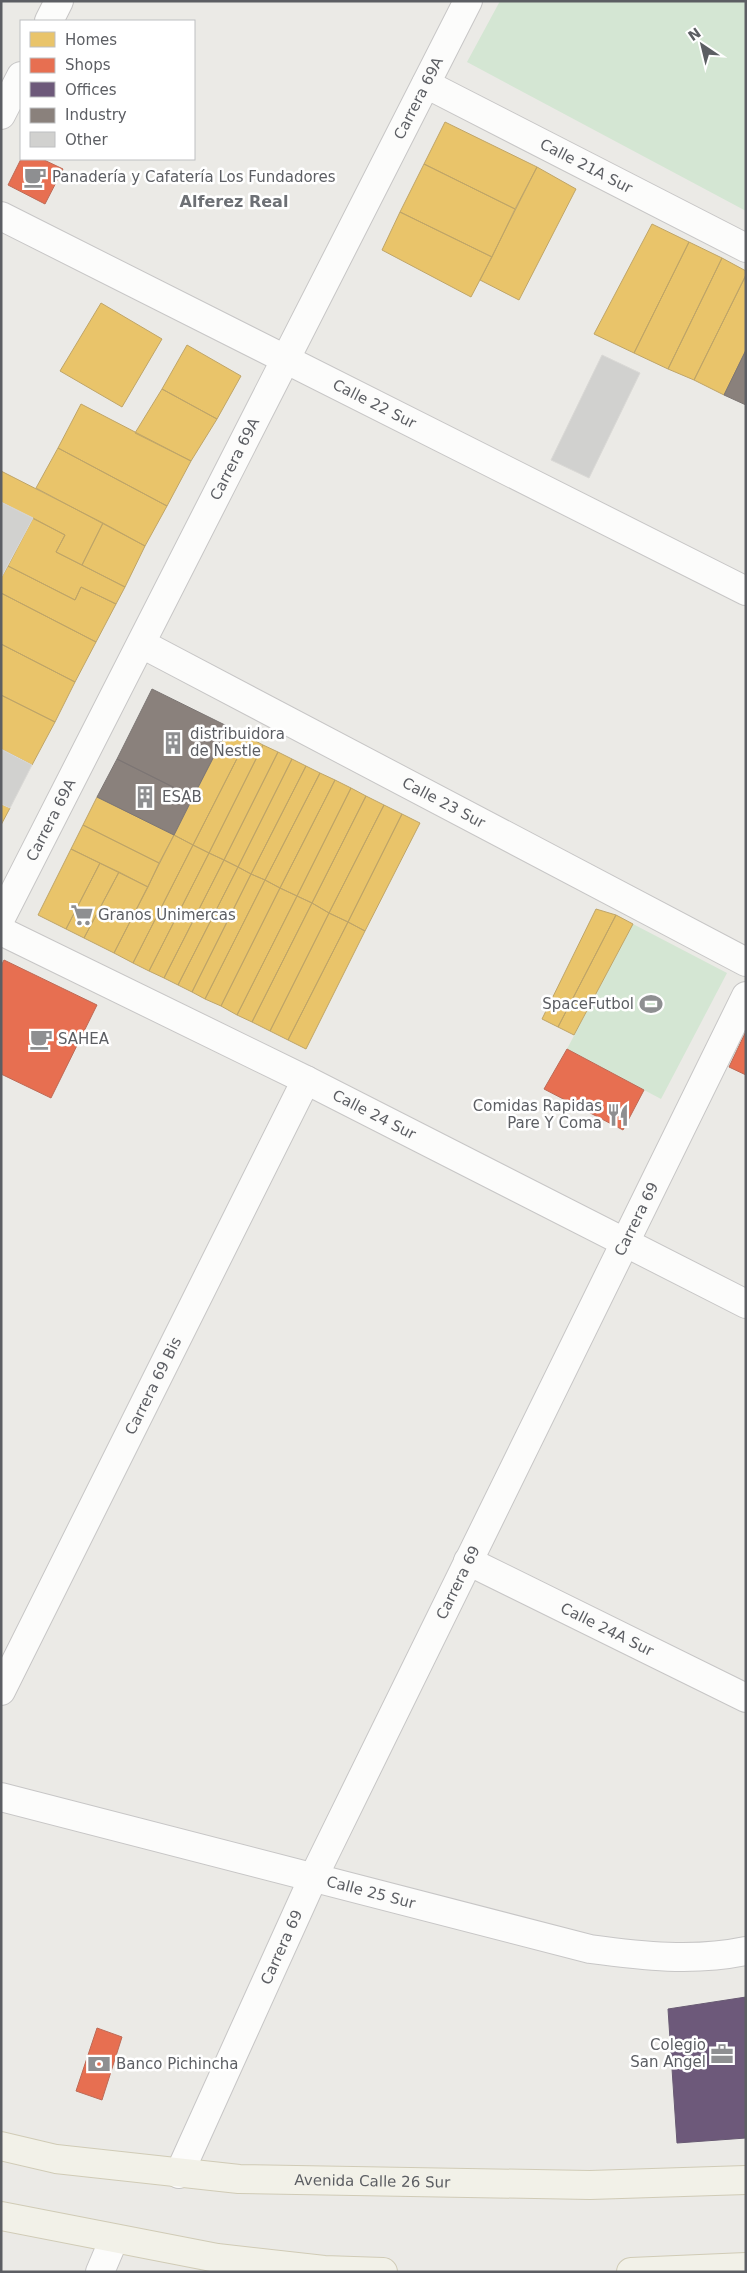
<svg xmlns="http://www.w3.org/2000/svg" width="747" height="2273" viewBox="0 0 747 2273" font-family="'DejaVu Sans',sans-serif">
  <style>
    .green { fill: #d4e6d3 }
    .homes { fill: #e9c46a; stroke: #bfa568 }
    .shops { fill: #e76f51; stroke: #bd6a56 }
    .offices { fill: #6d597a; stroke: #685a73 }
    .industry { fill: #8a817c; stroke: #7c7674 }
    .building { fill: #d1d1cf; stroke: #dad9d6 }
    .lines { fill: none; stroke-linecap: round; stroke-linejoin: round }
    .minor-casing { stroke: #c7c6c6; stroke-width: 30 }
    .major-casing { stroke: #d0cbb6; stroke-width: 30 }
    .minor { stroke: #fcfcfb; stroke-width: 28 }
    .major { stroke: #f2f1e8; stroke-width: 28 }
    .labels { text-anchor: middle; stroke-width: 5; stroke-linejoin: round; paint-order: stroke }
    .street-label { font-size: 15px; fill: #5c5e63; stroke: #fff }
    .poi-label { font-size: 15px; fill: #5c5e63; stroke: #fff; text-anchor: start }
    .neighbourhood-label { font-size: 16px; font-weight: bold; fill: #6d7075; stroke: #fff }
  </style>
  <rect width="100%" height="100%" fill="#ebeae6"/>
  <path class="green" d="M500,1H746V211L467,62Z
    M633,924L727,973L661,1099L567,1049Z"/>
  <path class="homes" d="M445,122L537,167L515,209L424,164Z
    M424,164L515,209L492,257L400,212Z
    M537,167L576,189L519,300L480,280Z
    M400,212L492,257L471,297L382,250Z
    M652,224L689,242L634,353L594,334Z
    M689,242L722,258L668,369L634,353Z
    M722,258L746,271V275L694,380L668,369Z
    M746,275V350L724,395L694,380Z
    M101,303L162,339L122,407L60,371Z
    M187,345L241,376L217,419L162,389Z
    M162,389L217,419L191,461L135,433Z
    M81,404L191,461L167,506L58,448Z
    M58,448L167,506L145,546L36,488Z
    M1,471L103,523L82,565L56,552L65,535L1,502Z
    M33,518L65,535L56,552L125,587L116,604L81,587L75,600L8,566Z
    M103,523L145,546L125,587L82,565Z
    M8,566L75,600L81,587L116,604L96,642L1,593V578Z
    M1,593L96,642L75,682L1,644Z
    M1,644L75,682L55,722L1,695Z
    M1,695L55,722L32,765L1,749Z
    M229,727L248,737L193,845L174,835Z
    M248,737L263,745L209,853L193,845Z
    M263,745L278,752L224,860L209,853Z
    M278,752L292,759L238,867L224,860Z
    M292,759L306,766L251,874L238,867Z
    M306,766L320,773L265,880L251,874Z
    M320,773L335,780L280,888L265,880Z
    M335,780L351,788L297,896L280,888Z
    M351,788L366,796L312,903L297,896Z
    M366,796L384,805L329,913L312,903Z
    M97,797L174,835L159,863L83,825Z
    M1,804L10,808L1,825Z
    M384,805L402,814L348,922L329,913Z
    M402,814L420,823L365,931L348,922Z
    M83,825L159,863L148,887L71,849Z
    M174,835L193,845L133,963L114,953Z
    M193,845L209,853L149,971L133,963Z
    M71,849L100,863L66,929L38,915Z
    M209,853L224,860L164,978L149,971Z
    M224,860L238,867L178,985L164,978Z
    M100,863L119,872L84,938L66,929Z
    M238,867L251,874L192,992L178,985Z
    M119,872L148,887L114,953L84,938Z
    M251,874L265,880L205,999L192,992Z
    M265,880L280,888L221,1006L205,999Z
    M280,888L297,896L237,1015L221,1006Z
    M297,896L312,903L252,1022L237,1015Z
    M312,903L329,913L270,1031L252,1022Z
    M596,909L616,915L558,1027L542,1019Z
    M329,913L348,922L288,1040L270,1031Z
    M616,915L633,924L574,1035L558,1027Z
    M348,922L365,931L306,1049L288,1040Z"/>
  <path class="shops" d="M21,159H42L63,169L45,204L8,185Z
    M4,960L97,1005L51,1098L1,1074V966Z
    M746,1031V1075L729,1067Z
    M567,1049L644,1090L623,1130L544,1089Z
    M97,2028L122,2037L102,2100L76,2091Z"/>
  <path class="offices" d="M746,1997V2138L677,2143L668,2009Z"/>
  <path class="industry" d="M746,350V405L724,395Z
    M152,689L229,727L193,797L117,759Z
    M117,759L193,797L174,835L97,797Z"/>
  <path class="building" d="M602,355L640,373L589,478L551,460Z
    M1,502L33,518L1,578Z
    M1,749L32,765L10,808L1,804Z"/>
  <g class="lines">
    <defs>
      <g id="minor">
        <path d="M49,21L59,1"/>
        <path id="s1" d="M426,84L746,248"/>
        <path d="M1,115L21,76"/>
        <path id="s2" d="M1,216L746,591"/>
        <path id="s3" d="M142,644L746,962"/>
        <path id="s4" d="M1,918L468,1"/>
        <path id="s5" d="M1,931L306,1080L746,1304"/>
        <path id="s6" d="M468,1561L746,1698"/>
        <path id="s7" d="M1,1691L306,1080"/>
        <path id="s8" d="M1,1797L590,1949C642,1956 694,1962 746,1951"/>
        <path id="s9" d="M179,2174L313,1878L746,996"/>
        <path d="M100,2272L114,2239"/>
      </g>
      <g id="major">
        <path id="s10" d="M1,2146L56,2159L239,2179L590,2185L746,2180"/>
        <path d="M1,2216L217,2258L324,2270L383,2272"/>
        <path d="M631,2272L746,2267"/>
      </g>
    </defs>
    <use href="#minor" class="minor-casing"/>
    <use href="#major" class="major-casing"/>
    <use href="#minor" class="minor"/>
    <use href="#major" class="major"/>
  </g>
  <defs>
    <symbol id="cafe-bare" viewBox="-9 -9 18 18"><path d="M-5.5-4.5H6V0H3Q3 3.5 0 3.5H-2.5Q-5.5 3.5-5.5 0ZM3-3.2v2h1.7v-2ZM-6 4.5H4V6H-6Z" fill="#8e8f91" stroke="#fff" stroke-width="2.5" paint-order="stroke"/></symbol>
    <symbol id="building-bare" viewBox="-9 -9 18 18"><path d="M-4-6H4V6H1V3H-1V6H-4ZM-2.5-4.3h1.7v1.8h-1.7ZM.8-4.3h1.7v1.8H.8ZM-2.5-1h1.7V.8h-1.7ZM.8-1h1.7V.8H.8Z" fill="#8e8f91" stroke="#fff" stroke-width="2.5" paint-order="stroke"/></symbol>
    <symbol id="supermarket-bare" viewBox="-9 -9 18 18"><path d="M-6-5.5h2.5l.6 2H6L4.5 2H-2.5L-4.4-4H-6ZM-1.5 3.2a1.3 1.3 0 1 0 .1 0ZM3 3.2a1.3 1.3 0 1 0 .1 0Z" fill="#8e8f91" stroke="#fff" stroke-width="2.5" paint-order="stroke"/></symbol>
    <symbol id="stadium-bare" viewBox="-9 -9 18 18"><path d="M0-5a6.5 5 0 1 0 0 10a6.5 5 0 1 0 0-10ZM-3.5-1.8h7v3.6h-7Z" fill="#8e8f91" stroke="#fff" stroke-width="2.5" paint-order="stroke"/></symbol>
    <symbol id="restaurant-bare" viewBox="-9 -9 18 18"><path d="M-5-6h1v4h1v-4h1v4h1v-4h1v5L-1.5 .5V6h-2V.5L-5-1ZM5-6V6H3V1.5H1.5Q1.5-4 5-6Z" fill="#8e8f91" stroke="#fff" stroke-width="2.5" paint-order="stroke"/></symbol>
    <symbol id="office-bare" viewBox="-9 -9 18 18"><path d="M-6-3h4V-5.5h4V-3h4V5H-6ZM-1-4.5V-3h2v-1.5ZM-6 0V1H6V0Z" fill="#8e8f91" stroke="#fff" stroke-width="2.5" paint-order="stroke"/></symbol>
    <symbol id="bank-bare" viewBox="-9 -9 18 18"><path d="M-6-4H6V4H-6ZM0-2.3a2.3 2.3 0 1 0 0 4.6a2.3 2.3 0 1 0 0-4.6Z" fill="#8e8f91" stroke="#fff" stroke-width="2.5" paint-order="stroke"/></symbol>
  </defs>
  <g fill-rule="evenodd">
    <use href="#cafe-bare" x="19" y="161" width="32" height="32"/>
    <use href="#building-bare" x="157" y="727" width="32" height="32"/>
    <use href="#building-bare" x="129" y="781" width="32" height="32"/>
    <use href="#supermarket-bare" x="66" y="899" width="32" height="32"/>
    <use href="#stadium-bare" x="635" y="988" width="32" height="32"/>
    <use href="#cafe-bare" x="25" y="1023" width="32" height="32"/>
    <use href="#restaurant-bare" x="602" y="1099" width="32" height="32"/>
    <use href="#office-bare" x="706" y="2038" width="32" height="32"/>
    <use href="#bank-bare" x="83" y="2048" width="32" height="32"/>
  </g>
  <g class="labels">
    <g class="street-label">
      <text dy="5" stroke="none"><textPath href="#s4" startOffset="920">Carrera 69A</textPath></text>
      <text dy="5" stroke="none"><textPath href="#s1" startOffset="180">Calle 21A Sur</textPath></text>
      <text dy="5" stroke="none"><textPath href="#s2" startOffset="418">Calle 22 Sur</textPath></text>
      <text dy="5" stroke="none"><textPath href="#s4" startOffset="515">Carrera 69A</textPath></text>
      <text dy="5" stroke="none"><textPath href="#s3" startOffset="341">Calle 23 Sur</textPath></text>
      <text dy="5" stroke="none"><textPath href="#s4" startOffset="110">Carrera 69A</textPath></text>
      <text dy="5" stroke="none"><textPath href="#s5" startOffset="416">Calle 24 Sur</textPath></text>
      <text dy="5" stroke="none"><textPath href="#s9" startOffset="1059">Carrera 69</textPath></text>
      <text dy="5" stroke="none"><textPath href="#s7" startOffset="341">Carrera 69 Bis</textPath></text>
      <text dy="5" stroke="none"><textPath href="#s9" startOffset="654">Carrera 69</textPath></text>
      <text dy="5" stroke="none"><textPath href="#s6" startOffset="155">Calle 24A Sur</textPath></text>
      <text dy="5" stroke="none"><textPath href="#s8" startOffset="382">Calle 25 Sur</textPath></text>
      <text dy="5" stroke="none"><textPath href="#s9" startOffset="249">Carrera 69</textPath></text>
      <text dy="5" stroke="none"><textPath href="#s10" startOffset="374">Avenida Calle 26 Sur</textPath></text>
    </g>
    <g class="poi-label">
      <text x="52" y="182">Panadería y Cafatería Los Fundadores</text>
      <text x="190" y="739">distribuidora<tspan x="190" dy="17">de Nestle</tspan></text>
      <text x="162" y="802">ESAB</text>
      <text x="98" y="920">Granos Unimercas</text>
      <text x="634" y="1009" text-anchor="end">SpaceFutbol</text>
      <text x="58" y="1044">SAHEA</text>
      <text x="602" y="1111" text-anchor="end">Comidas Rapidas<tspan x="602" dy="17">Pare Y Coma</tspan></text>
      <text x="706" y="2050" text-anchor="end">Colegio<tspan x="706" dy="17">San Angel</tspan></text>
      <text x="116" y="2069">Banco Pichincha</text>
    </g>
    <g class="neighbourhood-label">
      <text x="234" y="207">Alferez Real</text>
    </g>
  </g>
  <rect width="747" height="2273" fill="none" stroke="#5c5e63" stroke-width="5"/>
  <rect x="20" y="20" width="175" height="140" fill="#ffffff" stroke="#bebfc1"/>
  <rect x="30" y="32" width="25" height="15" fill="#e9c46a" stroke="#bebfc1"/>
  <text x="65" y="45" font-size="15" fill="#5c5e63">Homes</text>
  <rect x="30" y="58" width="25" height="15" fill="#e76f51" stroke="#bebfc1"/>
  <text x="65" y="70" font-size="15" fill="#5c5e63">Shops</text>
  <rect x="30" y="82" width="25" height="15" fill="#6d597a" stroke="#bebfc1"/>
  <text x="65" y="95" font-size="15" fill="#5c5e63">Offices</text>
  <rect x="30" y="108" width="25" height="15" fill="#8a817c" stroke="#bebfc1"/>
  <text x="65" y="120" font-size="15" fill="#5c5e63">Industry</text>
  <rect x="30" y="132" width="25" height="15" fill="#d1d1cf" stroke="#bebfc1"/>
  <text x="65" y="145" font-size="15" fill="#5c5e63">Other</text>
  <g transform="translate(702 45) rotate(325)" stroke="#ffffff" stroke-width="4" paint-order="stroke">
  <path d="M0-4L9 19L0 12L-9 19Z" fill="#5c5e63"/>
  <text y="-8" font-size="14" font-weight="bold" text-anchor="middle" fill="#5c5e63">N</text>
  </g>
</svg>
